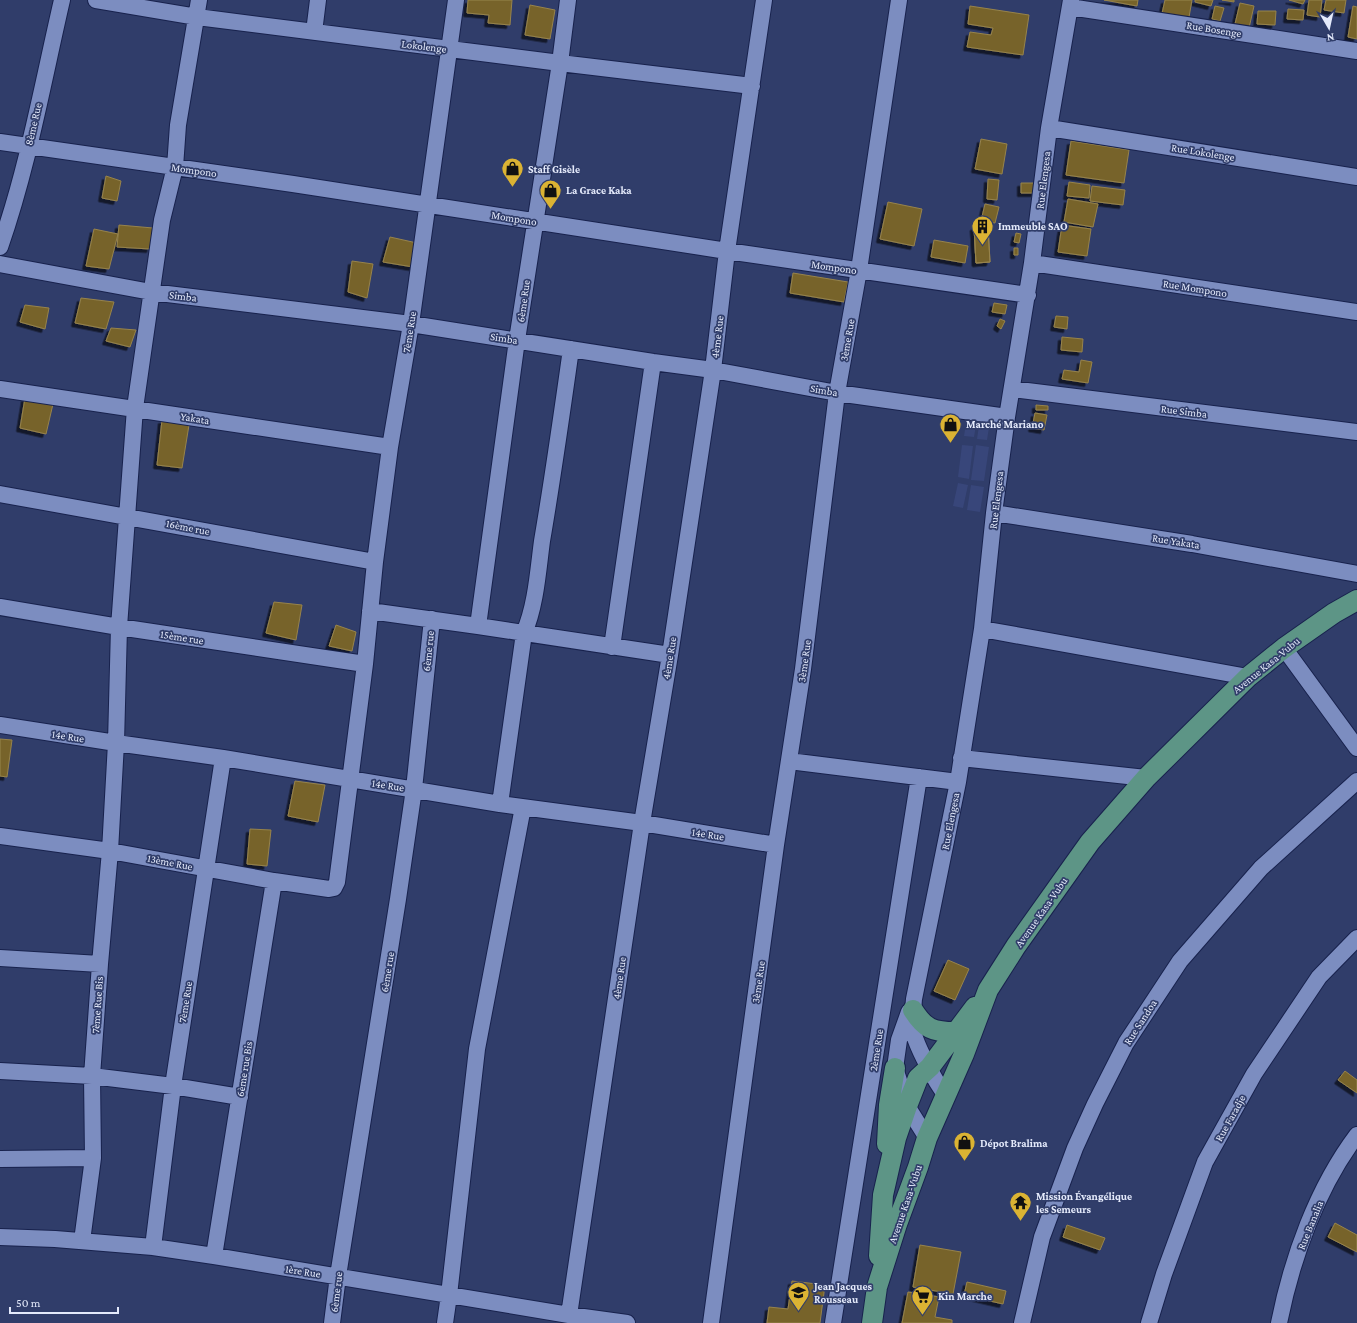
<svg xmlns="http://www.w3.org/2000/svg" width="1357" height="1323" viewBox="0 0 1357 1323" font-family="'Crimson Pro',serif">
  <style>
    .built { fill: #38467a }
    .building { fill: #77642b; stroke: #97834b; filter: url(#shadow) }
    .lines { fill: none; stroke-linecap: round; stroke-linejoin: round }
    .minor-casing { stroke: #18224d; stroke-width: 18 }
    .major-casing { stroke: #18224d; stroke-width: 22 }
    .minor { stroke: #7c8dc0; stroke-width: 16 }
    .major { stroke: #5d9586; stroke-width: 20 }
    .labels { text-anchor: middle; stroke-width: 3.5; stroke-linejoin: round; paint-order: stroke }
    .street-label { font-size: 11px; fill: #e4eafb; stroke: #303d6a }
    .poi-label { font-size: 11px; font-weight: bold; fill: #e4eafb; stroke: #303d6a; text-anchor: start }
  </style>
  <defs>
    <filter id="shadow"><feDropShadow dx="-3.5" dy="3.5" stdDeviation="0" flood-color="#0009"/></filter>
  </defs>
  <rect width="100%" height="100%" fill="#303d6a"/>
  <path class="built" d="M967,417L977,419L974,437L964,436Z
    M980,419L990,421L987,440L977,439Z
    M962,445L973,446L969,479L958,477Z
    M976,445L989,447L984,481L971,480Z
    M958,483L968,485L963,508L953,506Z
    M971,485L984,487L980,512L967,510Z"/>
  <path class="building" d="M468,0H512L510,25L488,23L489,15L467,13Z
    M1104,0H1138L1137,6Z
    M1165,0H1192L1188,23L1161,18Z
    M1195,0H1213L1211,6L1195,2Z
    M1222,0H1234V2Z
    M1289,0H1305L1303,4Z
    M1309,0H1322L1320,17L1307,15Z
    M1326,0H1346L1344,13L1324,10Z
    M1240,3L1254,6L1249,28L1235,24Z
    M530,5L555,10L550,39L525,35Z
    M970,6L1029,15L1023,55L967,47L970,32L991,35L993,28L968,24Z
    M1215,6L1224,8L1220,21L1212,19Z
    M1353,6L1357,7V39L1348,37Z
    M1288,9L1304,10L1303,20L1287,19Z
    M1258,11H1276L1275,25L1257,24Z
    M981,139L1007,144L1002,174L975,169Z
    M1071,141L1129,150L1124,183L1066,175Z
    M106,176L121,181L117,201L102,198Z
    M988,179L999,180L997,200L987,199Z
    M1069,182L1090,185L1089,198L1067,196Z
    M1021,183H1035V193H1021Z
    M1092,186L1125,190L1123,205L1090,201Z
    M1068,199L1098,204L1093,227L1064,222Z
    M888,202L922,209L914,246L880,239Z
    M985,204L999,207L995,223L981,221Z
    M119,225L153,228L150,249L117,247Z
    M1062,225L1091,229L1087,256L1058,252Z
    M988,226L990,262L976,263L974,227Z
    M988,226L990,262L976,263L974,227Z
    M94,229L118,234L109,269L86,266Z
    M1016,233L1021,234L1019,243L1014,242Z
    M390,237L417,243L413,267L383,262Z
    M934,240L968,246L965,263L931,257Z
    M1014,248H1018V255H1014Z
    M352,261L373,264L367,298L348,292Z
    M793,273L848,282L844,302L790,293Z
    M81,298L114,302L106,329L75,323Z
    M994,303L1007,305L1005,314L992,312Z
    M25,305L49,308L45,329L20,322Z
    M1056,316L1068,317L1067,329L1054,327Z
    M1000,319L1005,321L1001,329L997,326Z
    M111,328L136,330L130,347L106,341Z
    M1062,337L1083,339L1082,352L1061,350Z
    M1081,360L1092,362L1088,383L1062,379L1064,370L1079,372Z
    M25,398L53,404L46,434L20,428Z
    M1036,405L1048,406V410H1036Z
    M1035,413L1047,415L1044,430L1032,428Z
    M162,420L189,425L182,468L157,465Z
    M274,602L302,605L296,640L266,633Z
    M336,625L356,632L352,651L329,646Z
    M0,739L12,740L7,777L0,776Z
    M295,781L325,785L318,822L288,816Z
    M250,829L271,830L267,866L247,864Z
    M948,960L969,969L955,1000L934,991Z
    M1345,1071L1357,1080V1093L1338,1080Z
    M1335,1223L1357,1235V1252L1328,1237Z
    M1067,1225L1105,1238L1100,1250L1063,1237Z
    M920,1245L961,1252L953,1294L913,1287Z
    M792,1281L825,1285L820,1323H767L769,1307L788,1309Z
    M967,1282L1006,1291L1003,1304L964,1295Z
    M908,1292L939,1297L935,1317L952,1320V1323H902Z"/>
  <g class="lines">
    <defs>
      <path id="minor" d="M96,0L197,17L560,63L752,86
        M1070,7L1357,51
        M314,32L318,0
        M1049,128L1357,177
        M0,142L293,184L727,251L1028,295
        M0,247C28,167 43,82 62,0
        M1032,263L1357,312
        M0,264L151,292L411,324L653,362L713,370L837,393L1007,417
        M0,389L390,447
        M1012,389L1357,432
        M0,494L375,562
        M994,513L1192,544L1357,574
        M0,607L119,627L365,664
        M370,611L478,626L670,655
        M478,626L517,340L560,63L568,0
        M982,629L1248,677
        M612,647L653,362
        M1284,648L1357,748
        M0,725L116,743L223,758L500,804L642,823L776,845
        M961,758L1146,778
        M789,761L958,782
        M500,804L524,633C536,605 538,571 542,541C553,477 562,413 571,349
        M0,836L110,851L274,881L329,889L334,888L337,882L365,664L375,562L390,447L411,324L456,0
        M0,958L100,964
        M909,1012L899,1040L895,1068L907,1106L927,1138
        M0,1071L92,1076L173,1086L240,1097
        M945,1094C936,1083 915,1044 913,1030C912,1021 913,1009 914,999L958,782L982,629L994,513L1007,417L1032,263L1049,128L1071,0
        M0,1159L93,1158
        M0,1237L55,1239L153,1247L214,1256L569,1315L627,1323
        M82,1241L93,1158L92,1076L100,964L110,851L116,743L119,627L135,408L162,220L175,167L178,125L199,0
        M153,1247L173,1086L223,758
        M214,1256L274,881
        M569,1315L642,823L670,655L713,370L727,251L764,0
        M332,1323L338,1276L398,899L414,789L432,619
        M445,1323L449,1295L477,1049L523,807
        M711,1323L776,845L803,669L837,393L859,270L899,0
        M833,1323L919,777
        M1022,1323L1042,1237L1075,1148L1095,1104L1126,1043L1180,961L1261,868L1357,781
        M1149,1323L1164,1274L1205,1162L1254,1074L1319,977L1357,938
        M1279,1323C1292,1258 1317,1188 1357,1135"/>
      <path id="major" d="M913,1010C925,1029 933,1032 955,1032
        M887,1144L889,1105L895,1068
        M879,1256L883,1195L896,1138L907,1106L918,1078L930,1067L975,1007
        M872,1323L877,1287L897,1224L918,1167L927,1138L964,1054L988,990L1016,946L1090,842L1146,778L1248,677L1284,648L1334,613L1357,600"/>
    </defs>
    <use href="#minor" class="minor-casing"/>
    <use href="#major" class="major-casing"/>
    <use href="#minor" class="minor"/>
    <use href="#major" class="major"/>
  </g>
  <defs>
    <symbol id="shop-pin" viewBox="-11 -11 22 30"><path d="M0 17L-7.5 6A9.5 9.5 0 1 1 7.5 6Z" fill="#dbb333" stroke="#303d6a"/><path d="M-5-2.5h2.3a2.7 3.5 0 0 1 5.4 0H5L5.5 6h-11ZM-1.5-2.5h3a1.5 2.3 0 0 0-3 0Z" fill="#111"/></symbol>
    <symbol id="building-pin" viewBox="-11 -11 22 30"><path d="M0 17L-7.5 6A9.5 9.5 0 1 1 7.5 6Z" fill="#dbb333" stroke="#303d6a"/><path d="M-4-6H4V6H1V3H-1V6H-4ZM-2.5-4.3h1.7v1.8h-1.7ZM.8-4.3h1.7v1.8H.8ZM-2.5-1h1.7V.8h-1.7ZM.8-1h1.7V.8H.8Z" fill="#111"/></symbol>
    <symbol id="temple-pin" viewBox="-11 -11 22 30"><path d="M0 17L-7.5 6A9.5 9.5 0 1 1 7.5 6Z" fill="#dbb333" stroke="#303d6a"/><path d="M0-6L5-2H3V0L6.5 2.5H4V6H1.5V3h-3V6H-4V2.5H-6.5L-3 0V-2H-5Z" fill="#111"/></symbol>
    <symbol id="school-pin" viewBox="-11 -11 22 30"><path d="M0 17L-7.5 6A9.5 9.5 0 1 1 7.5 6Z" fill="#dbb333" stroke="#303d6a"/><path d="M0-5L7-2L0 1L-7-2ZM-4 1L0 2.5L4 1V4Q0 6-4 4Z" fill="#111"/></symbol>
    <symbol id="supermarket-pin" viewBox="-11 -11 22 30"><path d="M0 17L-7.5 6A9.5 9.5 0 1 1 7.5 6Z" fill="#dbb333" stroke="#303d6a"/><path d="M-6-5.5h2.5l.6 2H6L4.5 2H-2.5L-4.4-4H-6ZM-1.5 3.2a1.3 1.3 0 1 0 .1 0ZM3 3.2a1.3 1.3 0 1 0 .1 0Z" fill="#111"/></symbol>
  </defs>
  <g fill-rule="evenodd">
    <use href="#shop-pin" x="500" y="156" width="25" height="34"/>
    <use href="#shop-pin" x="538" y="178" width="25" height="34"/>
    <use href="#building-pin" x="970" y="214" width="25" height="34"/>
    <use href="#shop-pin" x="938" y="412" width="25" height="34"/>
    <use href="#shop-pin" x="952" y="1130" width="25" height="34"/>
    <use href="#temple-pin" x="1008" y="1190" width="25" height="34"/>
    <use href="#school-pin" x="786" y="1280" width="25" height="34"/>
    <use href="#supermarket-pin" x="910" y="1284" width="25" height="34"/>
  </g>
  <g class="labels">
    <g class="street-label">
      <text transform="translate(1214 29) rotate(9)" y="4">Rue Bosenge</text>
      <text transform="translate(424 46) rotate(7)" y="4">Lokolenge</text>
      <text transform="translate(33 124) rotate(-77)" y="4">8ème Rue</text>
      <text transform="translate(1203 152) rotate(9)" y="4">Rue Lokolenge</text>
      <text transform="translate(194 170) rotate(8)" y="4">Mompono</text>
      <text transform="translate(1043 180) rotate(-83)" y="4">Rue Elengesa</text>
      <text transform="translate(514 218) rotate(9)" y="4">Mompono</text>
      <text transform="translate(834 267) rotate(8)" y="4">Mompono</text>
      <text transform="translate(1195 288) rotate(9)" y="4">Rue Mompono</text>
      <text transform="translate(183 296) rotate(7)" y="4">Simba</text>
      <text transform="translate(523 301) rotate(-82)" y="4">6ème Rue</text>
      <text transform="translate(409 332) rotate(-81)" y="4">7ème Rue</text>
      <text transform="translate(717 337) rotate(-83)" y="4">4ème Rue</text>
      <text transform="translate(504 338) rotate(9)" y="4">Simba</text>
      <text transform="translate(847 340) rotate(-80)" y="4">3ème Rue</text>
      <text transform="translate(824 390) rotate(10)" y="4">Simba</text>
      <text transform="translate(1184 411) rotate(7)" y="4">Rue Simba</text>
      <text transform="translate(195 418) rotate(9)" y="4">Yakata</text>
      <text transform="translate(996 500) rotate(-83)" y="4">Rue Elengesa</text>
      <text transform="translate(188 527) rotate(11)" y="4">16ème rue</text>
      <text transform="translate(1176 541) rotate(9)" y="4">Rue Yakata</text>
      <text transform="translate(182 637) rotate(9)" y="4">15ème rue</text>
      <text transform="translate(428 651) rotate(-84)" y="4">6ème rue</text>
      <text transform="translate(669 658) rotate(-81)" y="4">4ème Rue</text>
      <text transform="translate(804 661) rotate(-82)" y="4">3ème Rue</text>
      <text transform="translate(1266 665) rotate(-39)" y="4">Avenue Kasa-Vubu</text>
      <text transform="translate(68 736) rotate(9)" y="4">14e Rue</text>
      <text transform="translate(388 785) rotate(9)" y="4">14e Rue</text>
      <text transform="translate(950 821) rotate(-79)" y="4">Rue Elengesa</text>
      <text transform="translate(708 834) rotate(9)" y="4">14e Rue</text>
      <text transform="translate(170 862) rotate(11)" y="4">13ème Rue</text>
      <text transform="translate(1041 912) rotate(-55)" y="4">Avenue Kasa-Vubu</text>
      <text transform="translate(387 972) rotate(-81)" y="4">6ème rue</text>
      <text transform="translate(619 978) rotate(-82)" y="4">4ème Rue</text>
      <text transform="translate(758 982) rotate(-82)" y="4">3ème Rue</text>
      <text transform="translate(185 1002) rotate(-81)" y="4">7ème Rue</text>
      <text transform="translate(97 1005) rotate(-86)" y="4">7ème Rue Bis</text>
      <text transform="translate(1140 1022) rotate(-57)" y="4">Rue Sandoa</text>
      <text transform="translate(876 1050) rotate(-81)" y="4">2ème Rue</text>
      <text transform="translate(244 1069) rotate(-81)" y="4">6ème rue Bis</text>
      <text transform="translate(1230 1118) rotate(-61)" y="4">Rue Faradje</text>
      <text transform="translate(905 1204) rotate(-71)" y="4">Avenue Kasa-Vubu</text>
      <text transform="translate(1310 1225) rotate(-68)" y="4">Rue Banalia</text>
      <text transform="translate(303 1271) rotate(9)" y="4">1ère Rue</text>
      <text transform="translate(336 1292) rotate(-83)" y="4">6ème rue</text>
    </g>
    <g class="poi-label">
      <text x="528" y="173">Staff Gisèle</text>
      <text x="566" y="194">La Grace Kaka</text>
      <text x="998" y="230">Immeuble SAO</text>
      <text x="966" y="428">Marché Mariano</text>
      <text x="980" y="1147">Dépot Bralima</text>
      <text x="1036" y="1200">Mission Évangélique<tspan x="1036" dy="13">les Semeurs</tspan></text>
      <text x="814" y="1290">Jean Jacques<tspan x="814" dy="13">Rousseau</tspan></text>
      <text x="938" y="1300">Kin Marche</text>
    </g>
  </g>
  <g transform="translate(1329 28) rotate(171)" stroke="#303d6a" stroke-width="3" paint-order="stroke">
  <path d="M0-3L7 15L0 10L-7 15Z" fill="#e4eafb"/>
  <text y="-6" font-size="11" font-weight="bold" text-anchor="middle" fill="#e4eafb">N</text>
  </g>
  <path d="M10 1307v6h108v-6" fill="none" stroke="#e4eafb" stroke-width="2"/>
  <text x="16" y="1307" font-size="12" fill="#e4eafb" stroke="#303d6a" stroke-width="3" paint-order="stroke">50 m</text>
</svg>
